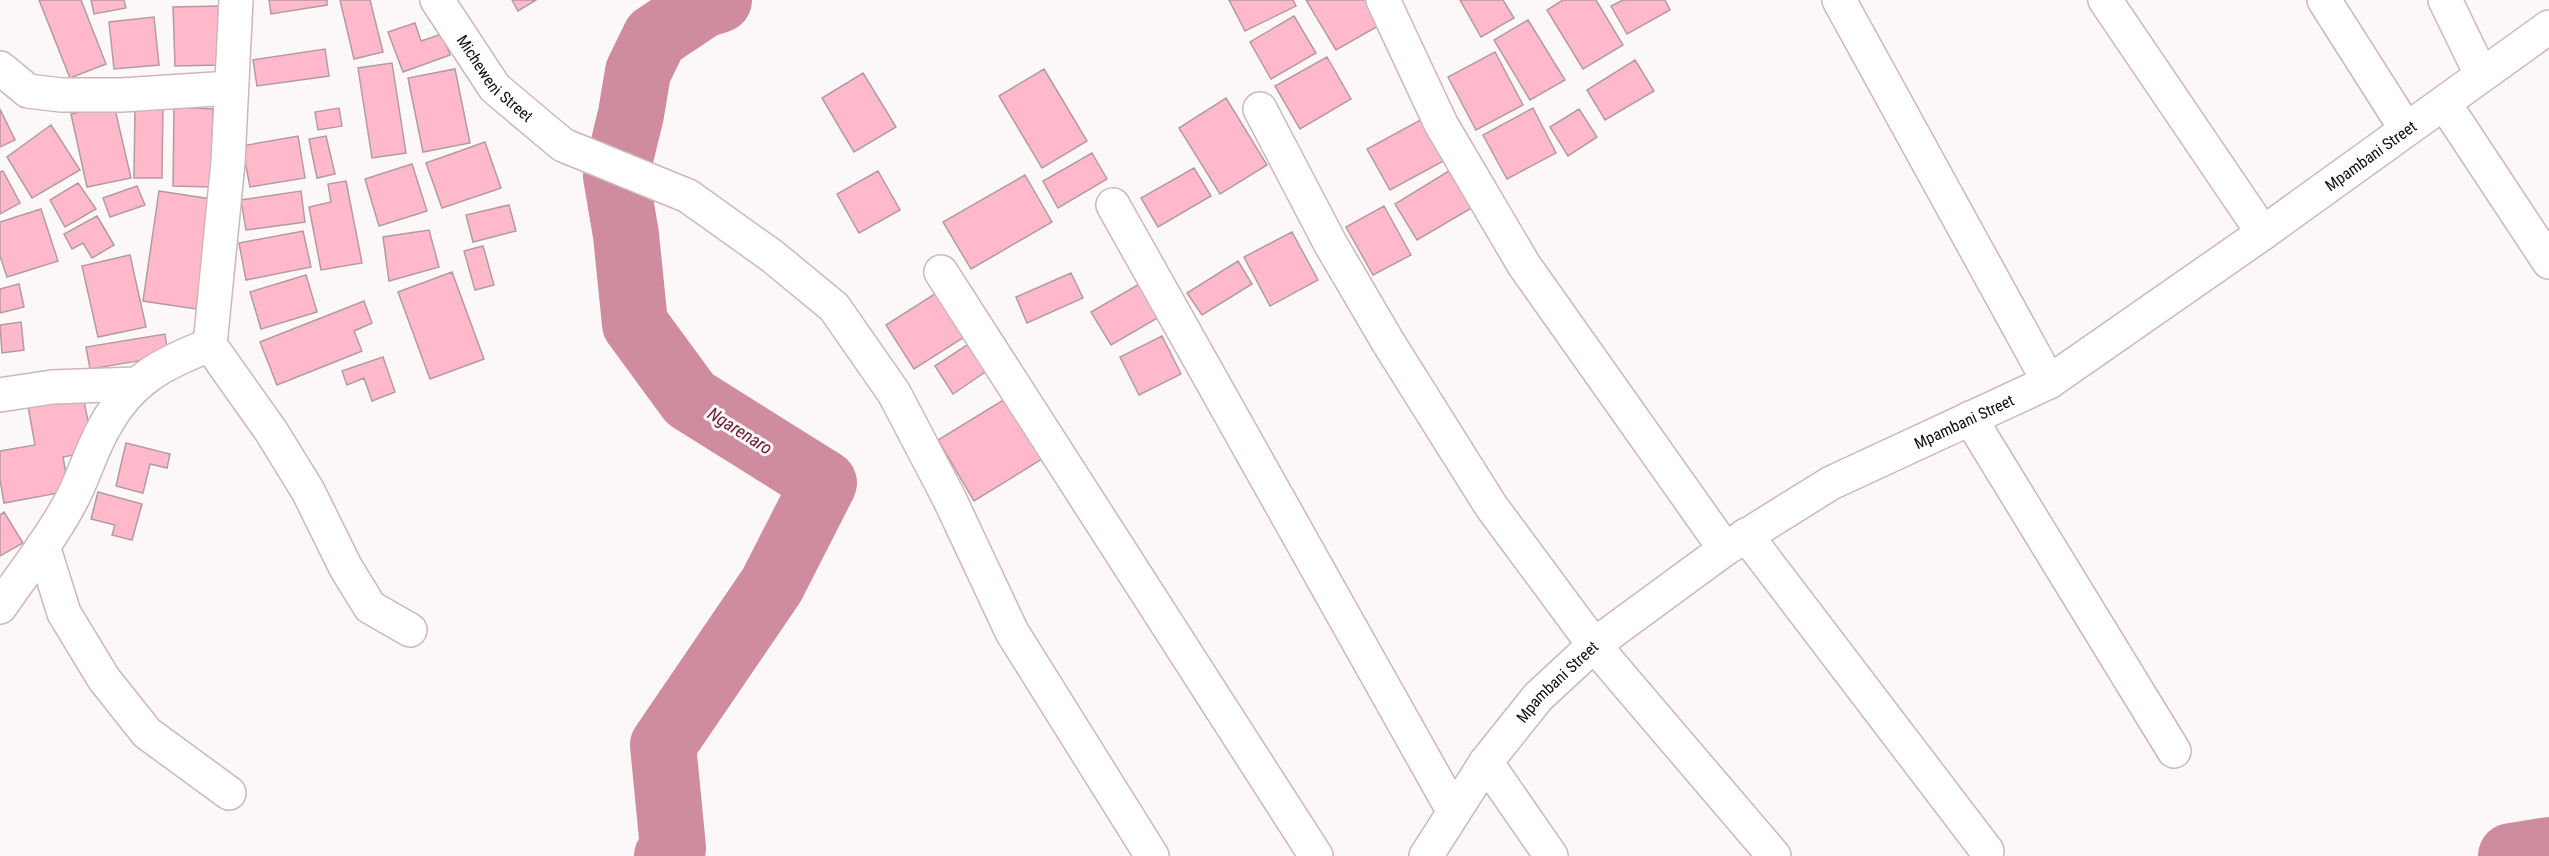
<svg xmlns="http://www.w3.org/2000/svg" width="2549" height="856" viewBox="0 0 2549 856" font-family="'Roboto Condensed',sans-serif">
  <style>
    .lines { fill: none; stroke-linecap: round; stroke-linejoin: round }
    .river { stroke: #ce8c9e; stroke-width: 66 }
    .building { fill: #ffb9cb; stroke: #b39ba1; stroke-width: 1.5 }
    .street-casing { stroke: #ceb6bc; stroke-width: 36 }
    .street { stroke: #fff; stroke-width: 33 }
    .labels { text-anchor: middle; stroke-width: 6; stroke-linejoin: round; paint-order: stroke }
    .street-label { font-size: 16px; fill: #140d0f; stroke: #fcf7f8 }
    .water-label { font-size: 18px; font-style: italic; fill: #6f203d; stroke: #fcf7f8 }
  </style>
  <rect width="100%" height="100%" fill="#fcf7f8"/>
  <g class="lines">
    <path class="river" d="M667,856L673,848L663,745L772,585L824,483L690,399L635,324L626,235L616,176L631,114L638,72L655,37L703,5L719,0
      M2511,856L2549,850"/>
  </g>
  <path class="building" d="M39,0H81L106,64L70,78Z
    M91,0H124L126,8L94,14Z
    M269,0H327V5L271,14Z
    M340,0H370L383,52L354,59Z
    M512,0H536L518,11Z
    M1229,0H1293L1296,6L1245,31Z
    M1306,0H1375L1387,21L1336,50Z
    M1460,0H1503L1514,18L1481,37Z
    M1563,0H1596L1623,45L1583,69L1547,10Z
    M1623,0H1665L1670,10L1627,34L1611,6Z
    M220,6L221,65L175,66L173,7Z
    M1294,16L1316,53L1271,79L1250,42Z
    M154,17L159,65L114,69L109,22Z
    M1528,20L1565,80L1530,100L1494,40Z
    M415,23L421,41L442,34L450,55L403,72L388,32Z
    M325,49L329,76L257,86L253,60Z
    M1495,52L1523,105L1476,130L1448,77Z
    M1327,57L1351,99L1300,129L1275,86Z
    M1635,60L1654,91L1605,120L1587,90Z
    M392,63L406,153L372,158L358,68Z
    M455,69L470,143L423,152L408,78Z
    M1044,69L1087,141L1042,168L999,96Z
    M863,73L896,127L854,152L822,98Z
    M1226,98L1267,165L1220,194L1179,128Z
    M114,105L131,178L87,187L71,114Z
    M135,106L163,107L162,178H134Z
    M174,107L213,109L211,187L173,186Z
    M339,108L342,126L318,130L315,112Z
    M1533,108L1556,153L1507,179L1483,135Z
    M0,109L15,140L0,147Z
    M1579,109L1597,137L1568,156L1550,127Z
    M1426,117L1449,158L1390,190L1367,149Z
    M51,125L80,170L32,198L7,157Z
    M298,136L305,178L250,187L242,146Z
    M326,136L335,174L317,178L309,139Z
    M485,142L501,188L442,208L426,163Z
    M1092,153L1107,179L1058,208L1043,181Z
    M412,164L427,211L379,226L365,179Z
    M1194,168L1211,196L1158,227L1141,198Z
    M1452,169L1475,206L1417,240L1395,204Z
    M3,171L20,203L0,214V172Z
    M878,171L900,210L859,233L837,194Z
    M1025,175L1052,222L971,269L943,222Z
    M346,181L362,263L321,270L309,207L331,202L328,184Z
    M78,183L96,209L65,227L50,200Z
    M137,186L145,205L110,217L103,198Z
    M159,191L211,199L196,309L143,301Z
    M301,191L305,222L246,230L241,200Z
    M509,205L516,231L473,242L466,215Z
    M1384,206L1411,255L1373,275L1346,227Z
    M41,209L58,261L7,277L0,256V222Z
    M97,216L114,245L92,258L83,243L72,249L64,234Z
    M429,230L439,267L389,281L383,237Z
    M303,231L311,267L246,280L239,243Z
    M1292,232L1318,280L1270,306L1244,257Z
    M483,246L494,285L475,290L464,251Z
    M130,255L146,327L98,337L82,266Z
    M1238,261L1252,284L1202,315L1187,293Z
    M452,272L484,359L430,379L398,292Z
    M1071,273L1083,298L1027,323L1016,297Z
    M306,275L317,312L261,329L250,292Z
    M1141,283L1161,316L1111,345L1091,312Z
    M19,284L24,307L0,313V289Z
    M941,290L969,334L914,369L886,325Z
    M364,301L372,323L354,331L362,351L277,385L260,342Z
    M21,322L24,350L2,353L0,325Z
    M165,334L168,356L90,369L86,347Z
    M1162,336L1181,374L1139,395L1120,357Z
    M970,343L988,370L953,394L935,366Z
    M383,357L395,392L372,401L364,378L347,385L342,371Z
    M83,396L94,451L63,457L69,491L4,503L0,480V451L35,445L28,406Z
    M1005,399L1042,459L974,501L938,440Z
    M126,443L170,454L167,468L150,464L143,493L116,486Z
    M98,492L142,504L132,540L112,535L115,525L91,519Z
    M4,512L23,543L0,556V515Z"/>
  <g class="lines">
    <defs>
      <g id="street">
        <path d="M236,0L228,162L210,345L271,431L308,491L346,568L370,607L410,630"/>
        <path id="s1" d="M437,0L495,88L563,145L688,196L772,256L834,307L894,393L949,498L1012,632L1152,856"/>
        <path d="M1383,0L1441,124L1524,265L1725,549"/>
        <path d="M1839,0L2049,382"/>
        <path d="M2105,0L2263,233"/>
        <path d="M2324,0L2406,129"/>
        <path d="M2445,0L2481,74"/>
        <path d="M0,68L28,91L61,95H121L231,88"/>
        <path d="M2444,103L2549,262"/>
        <path d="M1260,109L1330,243L1388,342L1491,506L1594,645L1774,856"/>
        <path d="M1113,205L1454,812"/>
        <path d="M941,272L1316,856"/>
        <path d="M0,395L52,387L136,384"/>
        <path d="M1970,418L2174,751"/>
        <path d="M1746,535L1987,851"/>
        <path d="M43,546L64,613L104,679L147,733L229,793"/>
        <path d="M0,607C24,572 51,539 71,501C84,477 91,450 105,426C130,380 163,363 210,345"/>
        <path d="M1486,762L1551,856"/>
        <path id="s2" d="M1426,856L1486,762L1538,697L1594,645L1725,549L1831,483L2049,382L2263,233L2549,27"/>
      </g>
    </defs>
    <use href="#street" class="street-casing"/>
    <use href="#street" class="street"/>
  </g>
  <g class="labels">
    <g class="street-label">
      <text dy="6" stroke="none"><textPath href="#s1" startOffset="98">Micheweni Street</textPath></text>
      <text dy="6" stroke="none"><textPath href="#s2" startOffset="1192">Mpambani Street</textPath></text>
      <text dy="6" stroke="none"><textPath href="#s2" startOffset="705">Mpambani Street</textPath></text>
      <text dy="6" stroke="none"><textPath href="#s2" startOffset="219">Mpambani Street</textPath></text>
    </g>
    <g class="water-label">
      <text transform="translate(740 431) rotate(32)" y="6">Ngarenaro</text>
    </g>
  </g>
</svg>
